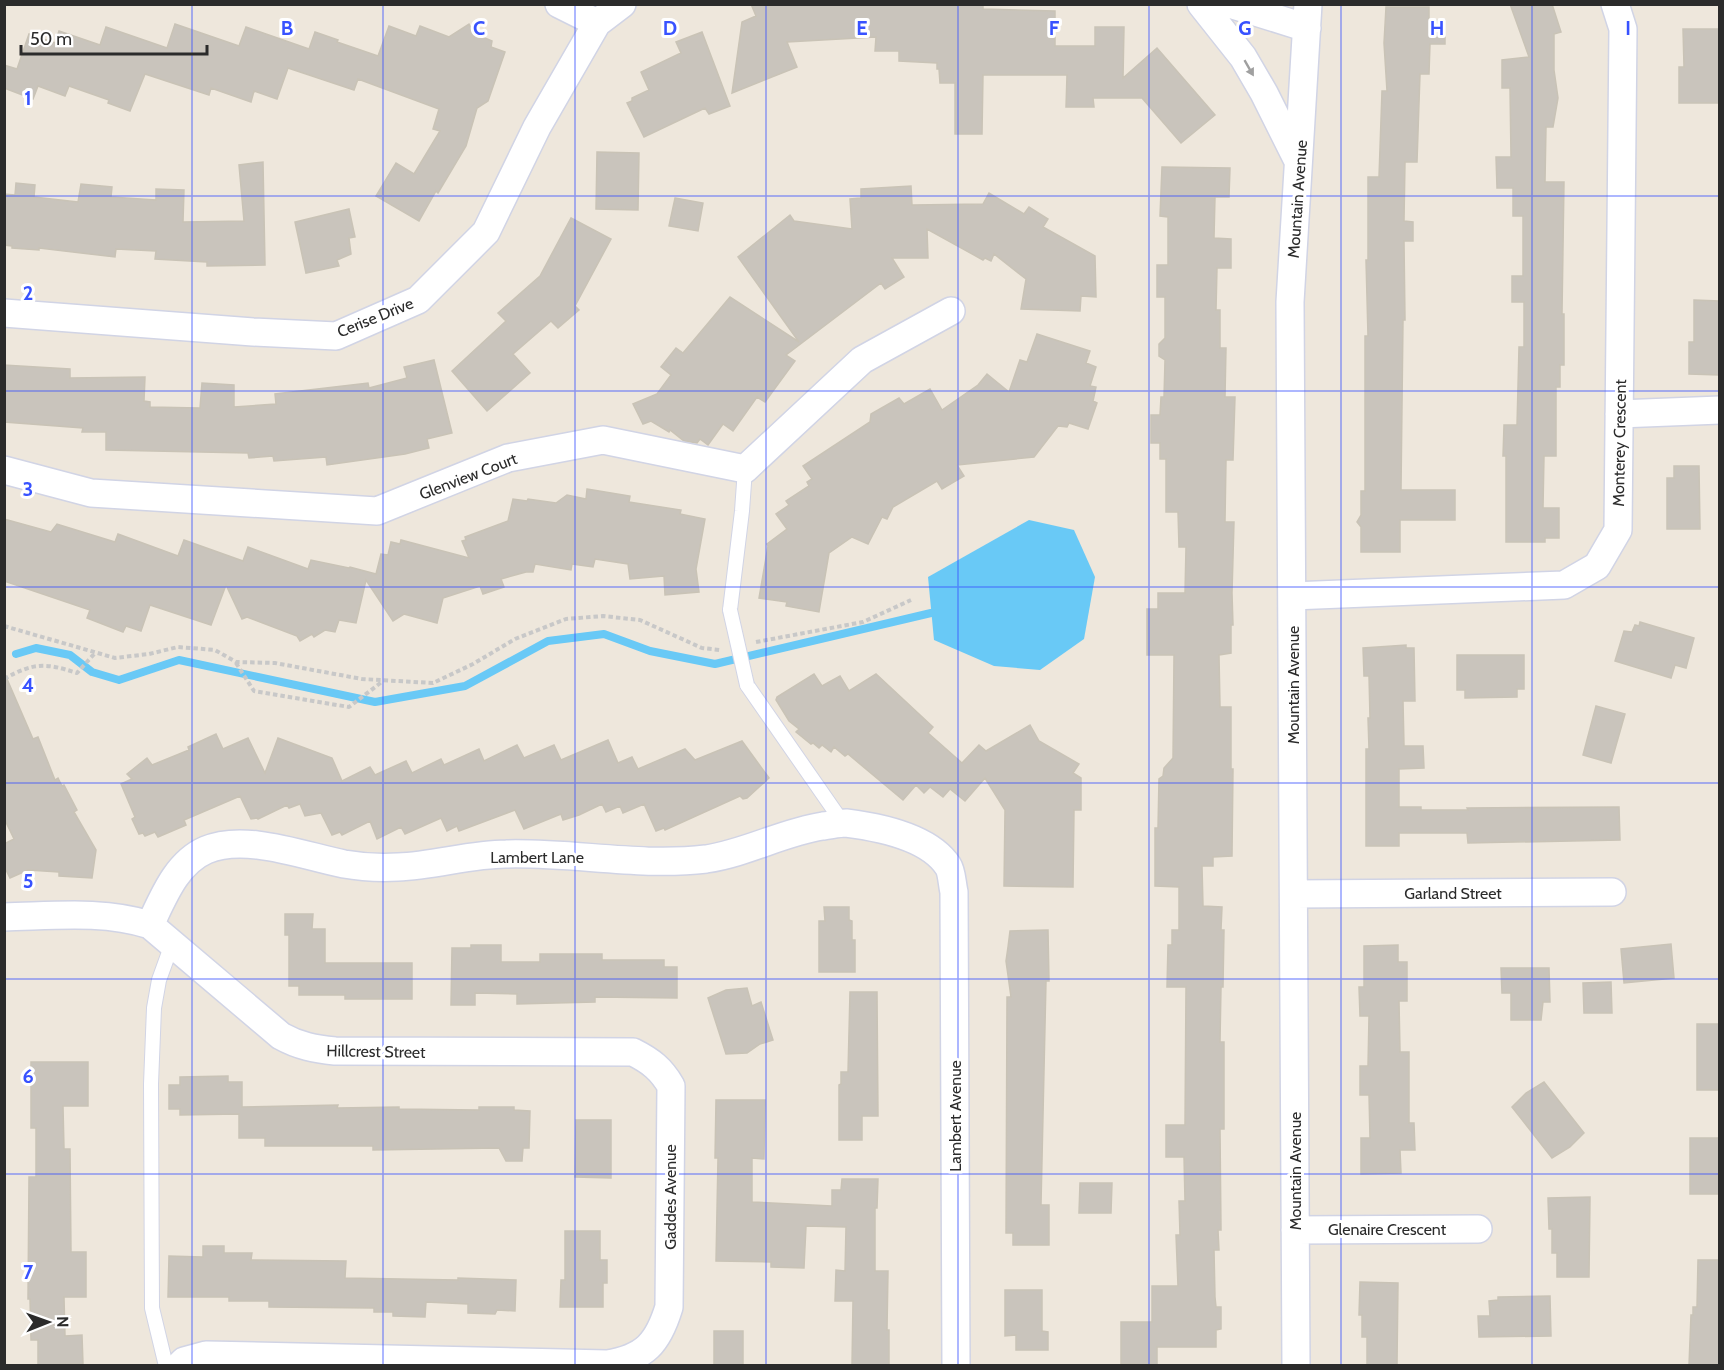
<svg xmlns="http://www.w3.org/2000/svg" width="1724" height="1370" viewBox="0 0 1724 1370" font-family="Cabin,sans-serif">
  <style>
    .water { fill: #69c9f6 }
    .lines { fill: none; stroke-linecap: round; stroke-linejoin: round }
    .stream { stroke: #69c9f6; stroke-width: 8 }
    .building { fill: #c9c4bc; stroke: #c9c3b6; stroke-width: 1.5 }
    .lane-casing { stroke: #d1d4e5; stroke-width: 16 }
    .street-casing { stroke: #d1d4e5; stroke-width: 30 }
    .path { stroke: #c8c8c8; stroke-width: 4; stroke-dasharray: 4.5 3; stroke-linecap: butt }
    .lane { stroke: #fff; stroke-width: 14 }
    .street { stroke: #fff; stroke-width: 27 }
    .lane-bridge-casing { stroke: #d1d4e5; stroke-width: 16; stroke-linecap: butt }
    .lane-bridge { stroke: #fff; stroke-width: 14 }
    .oneway { fill: #a0a0a0 }
    .grid { fill: none; stroke: #3852ff; stroke-width: 1.5; stroke-opacity: 0.55 }
    .labels { text-anchor: middle; stroke-width: 6; stroke-linejoin: round; paint-order: stroke }
    .street-label { font-size: 16px; fill: #2b2b2b; stroke: #fff }
    .grid-label { font-size: 20px; text-anchor: middle; font-weight: bold; fill: #3852ff; stroke: #fff; stroke-width: 6; stroke-linejoin: round; paint-order: stroke }
  </style>
  <rect width="100%" height="100%" fill="#eee7dc"/>
  <path class="water" d="M1029,520L1074,530L1095,577L1084,639L1040,670L994,666L934,640L928,577Z"/>
  <g class="lines">
    <path class="stream" d="M16,654L36,648L70,655L92,672L119,680L179,660L375,702L465,686L548,641L604,634L650,651L715,664L931,613"/>
  </g>
  <path class="building" d="M751,4H983V9L1055,11V46H1095V27H1124L1123,78L1157,48L1215,115L1181,143L1142,98H1093L1094,107H1066L1067,75H983L982,134H955V83H940L939,69H937V63L899,61V51H875L876,37L787,42L797,67L732,93L742,22L756,16Z
    M1510,4H1552L1561,32L1554,34V70L1558,98L1553,127H1546L1545,182H1564L1562,314H1564V365H1560V387H1556V456H1544L1543,508H1559V538H1545V542H1506V456H1503L1504,425H1517L1519,347H1524V302H1512V276H1523V216H1513V188H1497L1496,157H1511L1510,88H1502V60L1529,57Z
    M1386,7H1429V20H1445V44H1430L1429,74H1420L1417,162H1405L1404,221L1413,222V241H1404L1405,320H1403L1401,490H1455V520H1400V552H1361V527L1357,522L1361,515V491H1365V336H1368L1366,260H1368V177H1379L1382,91H1387L1384,43Z
    M175,24L239,46L246,27L309,49L315,32L338,40L337,42L378,56L389,26L416,36L420,26L449,37L469,24L473,33L492,41L491,47L505,52L488,101L477,108L466,146L438,193L436,191L419,221L376,196L396,163L414,174L440,131L433,129L439,109L358,79L354,90L288,68L277,99L254,91L251,102L211,88L209,95L145,74L130,111L108,103L109,100L69,86L65,96L38,86L33,99L4,88V65L17,69L29,34L55,43L59,31L100,45L106,27L167,48Z
    M1683,29H1719V103H1679V67H1684Z
    M702,32L730,106L709,114L705,108L644,137L627,103L632,101V98L649,90L641,72L681,53L676,42Z
    M597,152L639,153L638,210L596,209Z
    M263,162L265,265L207,266V262L155,259L156,251L116,249L115,257L39,248V250L12,248V246L4,245V194L15,195L16,183L35,185L34,197L78,202L81,184L112,187L111,197L156,200V189L184,190L183,222L244,221L239,165Z
    M1162,167L1230,168L1229,197H1215L1214,238L1231,239V268H1217L1216,310H1220V348H1226L1225,397H1235L1233,460H1226L1225,522H1234L1232,593L1233,625H1231V653L1219,655L1220,707H1231V769H1233L1232,856L1213,857V866H1202L1203,906L1222,907L1221,930H1224L1223,987H1221L1220,1042H1224V1129H1220L1221,1230H1218L1219,1250H1214L1215,1297L1216,1307H1221V1329L1216,1330V1347H1157V1365L1121,1364V1322H1152V1286H1178L1176,1235H1180L1179,1201H1185L1184,1157H1166V1125H1185L1186,987H1167L1168,945H1172V930H1179V887L1155,886V828H1158L1159,779L1163,776L1164,768L1173,758L1174,655H1147V609H1158V593H1185L1186,547H1179L1178,512H1166V459H1160V443H1151V415H1160L1161,397H1164L1165,360L1159,356V344L1165,338V297H1157V265H1168V217L1160,216Z
    M911,186L912,205L983,204L989,193L1024,214L1029,207L1048,219L1043,227L1095,256L1096,297L1081,296L1080,311L1021,309L1026,279L994,254L991,261L985,258L983,260L927,229L928,258H892L904,277L885,289L881,283L786,355L795,361L765,402L757,397L733,431L723,424L708,445L700,439L697,443L684,441L670,430L669,432L651,421L643,424L633,404L657,394L671,375L661,367L676,348L683,353L730,297L799,342L738,257L790,215L794,221L852,229L850,199L861,198V189Z
    M675,198L703,203L698,231L669,226Z
    M349,209L355,237L349,238L351,254L337,260L339,266L306,273L295,222Z
    M571,218L611,239L575,306L579,310L558,328L551,321L513,354L530,373L487,411L452,371L506,321L498,313L540,276Z
    M1694,300L1719,301V375L1689,374V342H1694Z
    M1037,334L1090,351L1086,363L1096,367L1090,386L1096,387L1093,401L1097,403L1088,429L1069,423L1067,427L1058,426L1034,457L957,465L964,476L942,489L937,481L893,507L887,519L882,517L868,544L852,537L829,553L819,612L786,606L787,602L759,598L768,546L767,544L787,529L776,514L789,505L786,501L809,486L807,482L812,479L803,466L870,422L871,414L899,398L904,404L930,389L942,410L978,385L987,374L1009,392L1020,360L1027,362Z
    M434,360L452,433L427,439L429,448L405,454L327,465L326,457L274,461L273,456L249,458L248,453L106,450V432H82L83,428L4,422V365L70,369V378L145,377L144,401L150,402V407L200,408L202,383L234,385V407L276,404L275,394L368,383L369,388L407,378L404,367Z
    M1674,466H1699L1700,529H1667V478H1674Z
    M587,489L630,496L629,502L681,510L680,514L705,519L696,569L699,592L665,595L664,576L630,579L628,564L595,559L593,567L572,564L571,570L535,564L533,572H526L501,579L504,587L483,594L480,586L443,598L437,623L404,614L393,621L366,580L356,623L339,620L335,632L325,630L314,637L312,634L300,641L297,636L247,617L242,619L226,585L211,625L150,605L141,631L126,626L123,632L87,618L90,610L4,581V519L51,532L57,524L115,542L118,534L178,556L184,540L243,561L248,547L308,569L311,560L349,568L350,567L376,574L381,554L388,555L391,542L400,544L401,540L469,558L462,541L466,540L465,537L508,521L513,499L527,501L528,499L556,503L567,495L586,499Z
    M1640,622L1694,638L1686,668L1675,665L1671,678L1615,661L1624,631L1632,632L1635,625L1639,626Z
    M1406,645V648H1414L1415,701H1403L1404,746H1423L1424,768L1399,769V807H1421V810H1468L1467,808L1619,807L1620,840L1468,843L1467,833H1399V846H1366V749H1369L1368,718H1370L1369,676H1364L1363,648Z
    M1457,655H1524V689H1517V697L1465,698V690H1457Z
    M4,672L33,739L38,737L55,780L58,778L62,786L64,785L77,810L74,812L96,850L92,878L59,876V872L28,870L10,878L4,866V844L14,839L4,818Z
    M814,674L822,686L840,676L849,691L876,674L933,727L928,733L962,763L979,745L986,751L1030,725L1039,741L1079,764L1073,773L1081,778V810H1074L1073,887L1004,886L1005,810L985,778L965,801L950,789L943,797L930,787L924,793L916,785L903,800L848,754L845,756L834,747L831,752L822,745L819,748L813,743L811,744L796,732L799,729L789,721L776,700L777,697Z
    M1596,706L1625,714L1611,763L1583,755Z
    M216,734L223,749L248,738L265,773L278,738L332,758L342,781L370,767L375,775L406,761L412,773L441,759L444,765L479,749L484,761L517,745L524,758L554,745L561,760L608,740L618,763L632,757L638,769L685,749L695,760L742,741L769,778L747,798L743,799L740,796L665,830L664,828L656,831L644,804L623,813L620,806L606,812L602,804L579,815L563,820L561,814L524,829L515,810L459,831L457,826L447,831L441,818L405,834L401,827L377,839L370,821L342,835L340,832L332,835L321,813L305,816L300,804L289,808L287,805L258,819L257,818L251,819L240,796L184,820L186,825L158,837L155,832L145,836L143,833L139,834L132,819L135,817L121,784L132,779L127,774L147,758L152,765L189,750L188,747Z
    M824,907H849V920L852,921V940H855V972H819V921H825Z
    M285,914H313L312,929H325V963H412V999H345V995H299V986H289V935H285Z
    M1048,930L1049,981H1046L1041,1205H1049V1245H1013V1233H1006L1007,997H1011L1006,961L1008,947L1010,931Z
    M1671,944L1674,978L1624,983L1621,949Z
    M471,945H501V962H540V954H602V960H664V967H677V998L595,997V1002L517,1004V994L475,993V1005H451L452,948H471Z
    M1398,945V962H1407V1001H1399L1400,1052H1409V1123H1414L1415,1150H1400L1401,1173L1361,1174V1138H1370L1369,1095H1360V1066H1368L1369,1016H1360L1359,987H1364V946Z
    M1501,968H1549L1550,1002H1543L1541,1020H1511V993H1502Z
    M1611,982L1612,1013H1584L1583,983Z
    M747,988L752,1006L761,1002L773,1040L760,1044L747,1053L726,1054L708,998L726,990Z
    M850,992H877L878,1116H862V1140H839V1085L841,1084V1072H848Z
    M1697,1024H1719V1090H1697Z
    M31,1062H88V1106H63L64,1149H70L71,1252H86V1297H64L65,1336L82,1335L83,1364L38,1365V1340H31L30,1299H28L29,1177H36V1128H31Z
    M228,1076V1082H242V1107L338,1105L337,1108L399,1107V1109L479,1110V1107H514V1110L530,1111L529,1148H523L522,1161H506L499,1148L373,1150V1146H265V1138H239V1114L180,1115V1109H169V1085H180V1077Z
    M1544,1082L1584,1133L1570,1147L1552,1158L1512,1107L1526,1093Z
    M716,1100H765L764,1159L752,1158V1202L832,1206V1190H841L842,1179H878L877,1208H875V1271H888L887,1330H889V1365H852L853,1301H835L836,1270L845,1271L846,1227L806,1226L804,1268L771,1267V1262L716,1261L718,1158H715Z
    M576,1120H611V1178L575,1177Z
    M1690,1138H1719V1194H1690Z
    M1080,1183H1112L1111,1213H1079Z
    M1590,1197L1589,1277H1557V1253H1552V1229H1549L1548,1198Z
    M565,1231H600V1260H607V1283H603V1307H560L561,1280H565Z
    M203,1246H224V1253H252L251,1260L346,1261L345,1278L458,1280V1278L516,1280L515,1311L497,1310L495,1314L468,1313V1304L426,1302L425,1317L393,1316V1312H374V1308L269,1307V1301H229V1297H168L169,1256L203,1257Z
    M1698,1260H1719V1365H1689L1691,1315H1693V1307H1697Z
    M1360,1282L1398,1283L1397,1365H1367V1337H1362V1315H1359Z
    M1005,1290H1042V1331L1048,1332V1350H1016V1335L1005,1336Z
    M1550,1296L1551,1336L1479,1337L1478,1316H1490L1489,1301L1498,1300V1297Z
    M714,1331H743V1365H714Z"/>
  <g class="lines">
    <defs>
      <path id="lane" d="M730,610L742,511L745,469
        M747,685L843,823
        M166,1366L152,1308L151,1084L154,1008L159,980L172,944"/>
      <path id="street" d="M559,4L597,23
        M1201,4L1243,57L1264,93L1298,161
        M1230,4L1307,28
        M4,313L253,332L336,336L418,300L486,232L537,127L597,23L622,4
        M1619,414L1720,410
        M4,470L91,493L377,511L508,458L603,440L745,469L862,360L951,311
        M1292,596L1564,585L1597,566L1618,530L1623,29L1615,4
        M1294,894L1612,892
        M4,917C53,916 103,910 150,925L281,1036C299,1046 315,1049 335,1051L633,1052C651,1061 661,1069 671,1086L669,1307C658,1343 645,1358 607,1364L206,1355L184,1361L179,1366
        M150,925C163,898 176,863 206,850C245,833 304,856 344,864C361,867 381,868 398,867C434,866 470,854 506,854C572,852 640,867 706,859C747,853 783,832 823,826C831,825 839,823 846,823C878,827 929,837 948,866C952,872 952,884 954,892L956,1366
        M1295,1230L1478,1229
        M1296,1366L1290,302L1308,4"/>
    </defs>
    <use href="#lane" class="lane-casing"/>
    <use href="#street" class="street-casing"/>
    <path class="path" d="M4,626L115,658L149,654L178,647L215,650L236,662L275,663L362,679L433,683L473,664L515,639L566,619L603,616L640,620L702,648L720,650
      M756,642L863,622L911,600
      M236,663L254,691L349,707L383,681
      M4,679C34,662 46,663 77,673L95,653"/>
    <use href="#lane" class="lane"/>
    <use href="#street" class="street"/>
    <defs>
      <path id="lane-bridge" d="M730,610L747,685"/>
    </defs>
    <use href="#lane-bridge" class="lane-bridge-casing"/>
    <use href="#lane-bridge" class="lane-bridge"/>
  </g>
  <defs><path id="oneway-solid" d="M-6-.8H1V-3.2L6.5 0L1 3.2V.8H-6Z" transform="scale(1.5)"/></defs>
  <use class="oneway" href="#oneway-solid" transform="translate(1249 68) rotate(60)"/>
  <path class="grid" d="M192,4V1366M383,4V1366M575,4V1366M766,4V1366M958,4V1366M1149,4V1366M1341,4V1366M1532,4V1366M4,196H1720M4,391H1720M4,587H1720M4,783H1720M4,979H1720M4,1174H1720"/>
  <g class="labels">
    <g class="street-label">
      <text transform="translate(1297 199) rotate(-86)" y="6">Mountain Avenue</text>
      <text transform="translate(375 317) rotate(-22)" y="6">Cerise Drive</text>
      <text transform="translate(1619 443) rotate(-89)" y="6">Monterey Crescent</text>
      <text transform="translate(468 476) rotate(-21)" y="6">Glenview Court</text>
      <text transform="translate(1293 685) rotate(-90)" y="6">Mountain Avenue</text>
      <text x="537" y="863">Lambert Lane</text>
      <text x="1453" y="899">Garland Street</text>
      <text transform="translate(376 1051) rotate(1)" y="6">Hillcrest Street</text>
      <text transform="translate(955 1116) rotate(-90)" y="6">Lambert Avenue</text>
      <text transform="translate(1295 1171) rotate(-90)" y="6">Mountain Avenue</text>
      <text transform="translate(670 1197) rotate(-90)" y="6">Gaddes Avenue</text>
      <text x="1387" y="1235">Glenaire Crescent</text>
    </g>
  </g>
  <g class="grid-label">
    <text x="287" y="35">B</text>
    <text x="479" y="35">C</text>
    <text x="670" y="35">D</text>
    <text x="862" y="35">E</text>
    <text x="1054" y="35">F</text>
    <text x="1245" y="35">G</text>
    <text x="1437" y="35">H</text>
    <text x="1628" y="35">I</text>
    <text x="28" y="105">1</text>
    <text x="28" y="300">2</text>
    <text x="28" y="496">3</text>
    <text x="28" y="692">4</text>
    <text x="28" y="888">5</text>
    <text x="28" y="1083">6</text>
    <text x="28" y="1279">7</text>
  </g>
  <rect width="1724" height="1370" fill="none" stroke="#2b2b2b" stroke-width="12"/>
  <g transform="translate(48 1322) rotate(89)" stroke="#ffffff" stroke-width="4.5" paint-order="stroke">
  <path d="M0-4.5L10 22L0 15L-10 22Z" fill="#2b2b2b"/>
  <text y="-9" font-size="16" font-weight="bold" text-anchor="middle" fill="#2b2b2b">N</text>
  </g>
  <path d="M21 45v9h186v-9" fill="none" stroke="#2b2b2b" stroke-width="3"/>
  <text x="30" y="45" font-size="18" fill="#2b2b2b" stroke="#ffffff" stroke-width="4.5" paint-order="stroke">50 m</text>
</svg>
